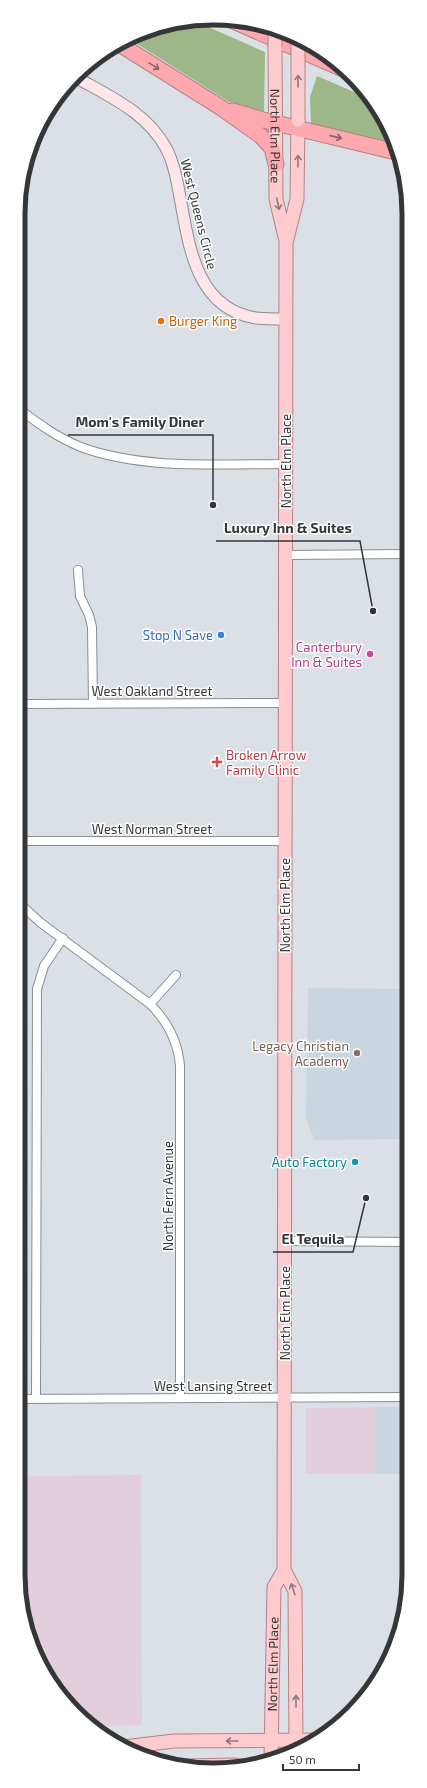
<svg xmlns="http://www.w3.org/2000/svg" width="427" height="1788" viewBox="0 0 427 1788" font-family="'Exo 2',sans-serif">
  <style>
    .commercial { fill: #e3cedc }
    .built { fill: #c9d6e0 }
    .green { fill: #9eb788 }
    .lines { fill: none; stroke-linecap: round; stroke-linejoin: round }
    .street-casing { stroke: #888e92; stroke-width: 10 }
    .secondary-casing { stroke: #888e92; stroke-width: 13 }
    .primary-casing { stroke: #b78185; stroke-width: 15 }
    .highway-casing { stroke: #b78185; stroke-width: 17 }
    .street { stroke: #fff; stroke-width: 8 }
    .secondary { stroke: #ffe5e7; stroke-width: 11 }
    .primary { stroke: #fecbcf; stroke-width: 13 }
    .highway { stroke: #fea9af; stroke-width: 15 }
    .primary-bridge-casing { stroke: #b78185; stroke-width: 15; stroke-linecap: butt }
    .primary-bridge { stroke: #fecbcf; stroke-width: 13 }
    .oneway { stroke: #856468 }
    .oneway2 { stroke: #8f797c }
    .food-dot { fill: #e8710a; stroke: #fff; stroke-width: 1.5 }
    .shop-dot { fill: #3f7fe0; stroke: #fff; stroke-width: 1.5 }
    .hotel-dot { fill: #d1479c; stroke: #fff; stroke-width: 1.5 }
    .health-dot { fill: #e0444e; stroke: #fff; stroke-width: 1.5 }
    .education-dot { fill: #8d6e63; stroke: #fff; stroke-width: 1.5 }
    .culture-dot { fill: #0f9aa8; stroke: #fff; stroke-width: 1.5 }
    .labels { text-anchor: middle; stroke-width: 3; stroke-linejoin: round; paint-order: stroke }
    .street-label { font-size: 13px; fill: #343638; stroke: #fff }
    .food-label { font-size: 13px; fill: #c56008; stroke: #fff; text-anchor: start }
    .shop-label { font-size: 13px; fill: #366cbe; stroke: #fff; text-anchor: end }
    .hotel-label { font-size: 13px; fill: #b23c85; stroke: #fff; text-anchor: end }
    .health-label { font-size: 13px; fill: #be3a42; stroke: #fff; text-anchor: start }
    .education-label { font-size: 13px; fill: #785e54; stroke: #fff; text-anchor: end }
    .culture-label { font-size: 13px; fill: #0d838f; stroke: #fff; text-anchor: end }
    .rim { fill: none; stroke: #343638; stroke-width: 5 }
    .leader { fill: none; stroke: #343638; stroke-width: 1.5 }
    .callout-dot { fill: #343638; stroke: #fff; stroke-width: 1.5 }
    .callout-label { font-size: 14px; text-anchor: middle; font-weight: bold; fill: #343638; stroke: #fff; stroke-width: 3; stroke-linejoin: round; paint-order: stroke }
  </style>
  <rect width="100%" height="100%" fill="#dae0e5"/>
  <path class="commercial" d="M376,1407V1474H306V1408Z
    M141,1475L142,1725L96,1726L67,1704L33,1649L18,1574V1476Z"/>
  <path class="built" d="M308,988L407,989V1139L314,1140L306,1118Z
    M376,1407H407V1474H376Z"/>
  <path class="green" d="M197,22L265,52L264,116L229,102L131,40L163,25Z
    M317,76L368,98L389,127L394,146L311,124L310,97Z"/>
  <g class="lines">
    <defs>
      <path id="street" d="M19,409C39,424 58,438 81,447C142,470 222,464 286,464
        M286,555L407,554
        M78,570L80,596L89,615L92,627L93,704
        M19,704L286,703
        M19,841H285
        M19,903L41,923L150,1004C168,1022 178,1041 180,1066V1398
        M150,1004L176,975
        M285,1241L407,1242
        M18,1399L407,1397
        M36,1399L37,989L44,966L63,938"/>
      <path id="secondary" d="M77,78C111,97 147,113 166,148C174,163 177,181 180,197C189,246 196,309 256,318C266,319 276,319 286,319"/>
      <g id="primary">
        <path id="s1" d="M275,47L276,199L286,241L284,1570L295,1591L296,1749"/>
        <path d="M287,239L297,199L298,120"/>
        <path d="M123,1747L174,1741L312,1740"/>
        <path id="s2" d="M271,1760L274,1587L284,1570"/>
        <path d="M187,1766L235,1765"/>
      </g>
      <path id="highway" d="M231,20L343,69
        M121,45L220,107L261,136L272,148L276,164
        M233,111L263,120L396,152"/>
    </defs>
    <use href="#street" class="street-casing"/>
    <use href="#secondary" class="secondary-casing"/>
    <use href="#primary" class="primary-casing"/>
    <use href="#highway" class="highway-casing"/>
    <use href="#street" class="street"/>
    <use href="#secondary" class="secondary"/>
    <use href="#primary" class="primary"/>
    <use href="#highway" class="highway"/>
    <defs>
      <path id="primary-bridge" d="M298,38V120
        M275,47V31"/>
    </defs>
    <use href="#primary-bridge" class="primary-bridge-casing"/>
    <use href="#primary-bridge" class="primary-bridge"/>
  </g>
  <defs><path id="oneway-shaft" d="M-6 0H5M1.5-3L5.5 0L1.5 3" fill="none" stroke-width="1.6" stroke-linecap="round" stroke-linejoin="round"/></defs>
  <g class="oneway">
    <use href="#oneway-shaft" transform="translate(154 66) rotate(32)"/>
    <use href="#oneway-shaft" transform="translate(336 137) rotate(13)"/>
  </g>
  <g class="oneway2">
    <use href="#oneway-shaft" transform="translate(298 81) rotate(-90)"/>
    <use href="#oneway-shaft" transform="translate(298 161) rotate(-90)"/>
    <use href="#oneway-shaft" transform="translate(278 204) rotate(78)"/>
    <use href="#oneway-shaft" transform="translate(293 1589) rotate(-109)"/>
    <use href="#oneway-shaft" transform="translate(296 1701) rotate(-90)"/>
    <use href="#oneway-shaft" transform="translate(232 1741) rotate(180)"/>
  </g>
  <circle class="food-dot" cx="161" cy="321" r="4"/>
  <circle class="shop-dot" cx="221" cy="635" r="4"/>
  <circle class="hotel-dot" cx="370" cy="654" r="4"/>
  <path class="health-dot" d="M215 756h4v4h4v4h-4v4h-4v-4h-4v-4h4z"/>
  <circle class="education-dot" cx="357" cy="1053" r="4"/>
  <circle class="culture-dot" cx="355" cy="1162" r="4"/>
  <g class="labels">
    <g class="street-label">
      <text dy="5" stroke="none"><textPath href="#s1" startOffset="89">North Elm Place</textPath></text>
      <text transform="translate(199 214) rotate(76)" y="5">West Queens Circle</text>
      <text transform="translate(286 461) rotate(-90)" y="5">North Elm Place</text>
      <text x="152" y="696">West Oakland Street</text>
      <text x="152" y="834">West Norman Street</text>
      <text transform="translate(285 905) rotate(-90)" y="5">North Elm Place</text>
      <text transform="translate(168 1196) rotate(-90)" y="5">North Fern Avenue</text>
      <text transform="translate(285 1313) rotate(-90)" y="5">North Elm Place</text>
      <text x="213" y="1391">West Lansing Street</text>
      <text dy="5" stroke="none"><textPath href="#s2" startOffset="96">North Elm Place</textPath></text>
    </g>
    <g class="food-label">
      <text x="169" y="326">Burger King</text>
    </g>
    <g class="shop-label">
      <text x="213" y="640">Stop N Save</text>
    </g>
    <g class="hotel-label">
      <text x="362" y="652">Canterbury<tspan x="362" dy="15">Inn &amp; Suites</tspan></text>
    </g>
    <g class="health-label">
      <text x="226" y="760">Broken Arrow<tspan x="226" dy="15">Family Clinic</tspan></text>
    </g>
    <g class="education-label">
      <text x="349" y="1051">Legacy Christian<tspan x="349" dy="15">Academy</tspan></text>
    </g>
    <g class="culture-label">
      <text x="347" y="1167">Auto Factory</text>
    </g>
  </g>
  <path d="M0 0H427V1788H0ZM213 25H214A188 188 0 0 1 402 213V1575A188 188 0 0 1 214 1763H213A188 188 0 0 1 25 1575V213A188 188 0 0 1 213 25Z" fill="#fff" fill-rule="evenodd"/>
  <path class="rim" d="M213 25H214A188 188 0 0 1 402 213V1575A188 188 0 0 1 214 1763H213A188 188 0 0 1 25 1575V213A188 188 0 0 1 213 25Z"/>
  <path class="leader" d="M213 505L213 435H68M373 611L360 541H216M366 1198L353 1252H273"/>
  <g class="callout-dot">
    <circle cx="213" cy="505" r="4"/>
    <circle cx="373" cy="611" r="4"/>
    <circle cx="366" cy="1198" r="4"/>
  </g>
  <g class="callout-label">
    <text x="140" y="427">Mom's Family Diner</text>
    <text x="288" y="533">Luxury Inn &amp; Suites</text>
    <text x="313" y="1244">El Tequila</text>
  </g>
  <path d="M283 1764v6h76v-6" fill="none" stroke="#343638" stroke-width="2"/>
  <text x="289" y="1764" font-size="12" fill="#343638" stroke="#ffffff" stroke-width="3" paint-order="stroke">50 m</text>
</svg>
